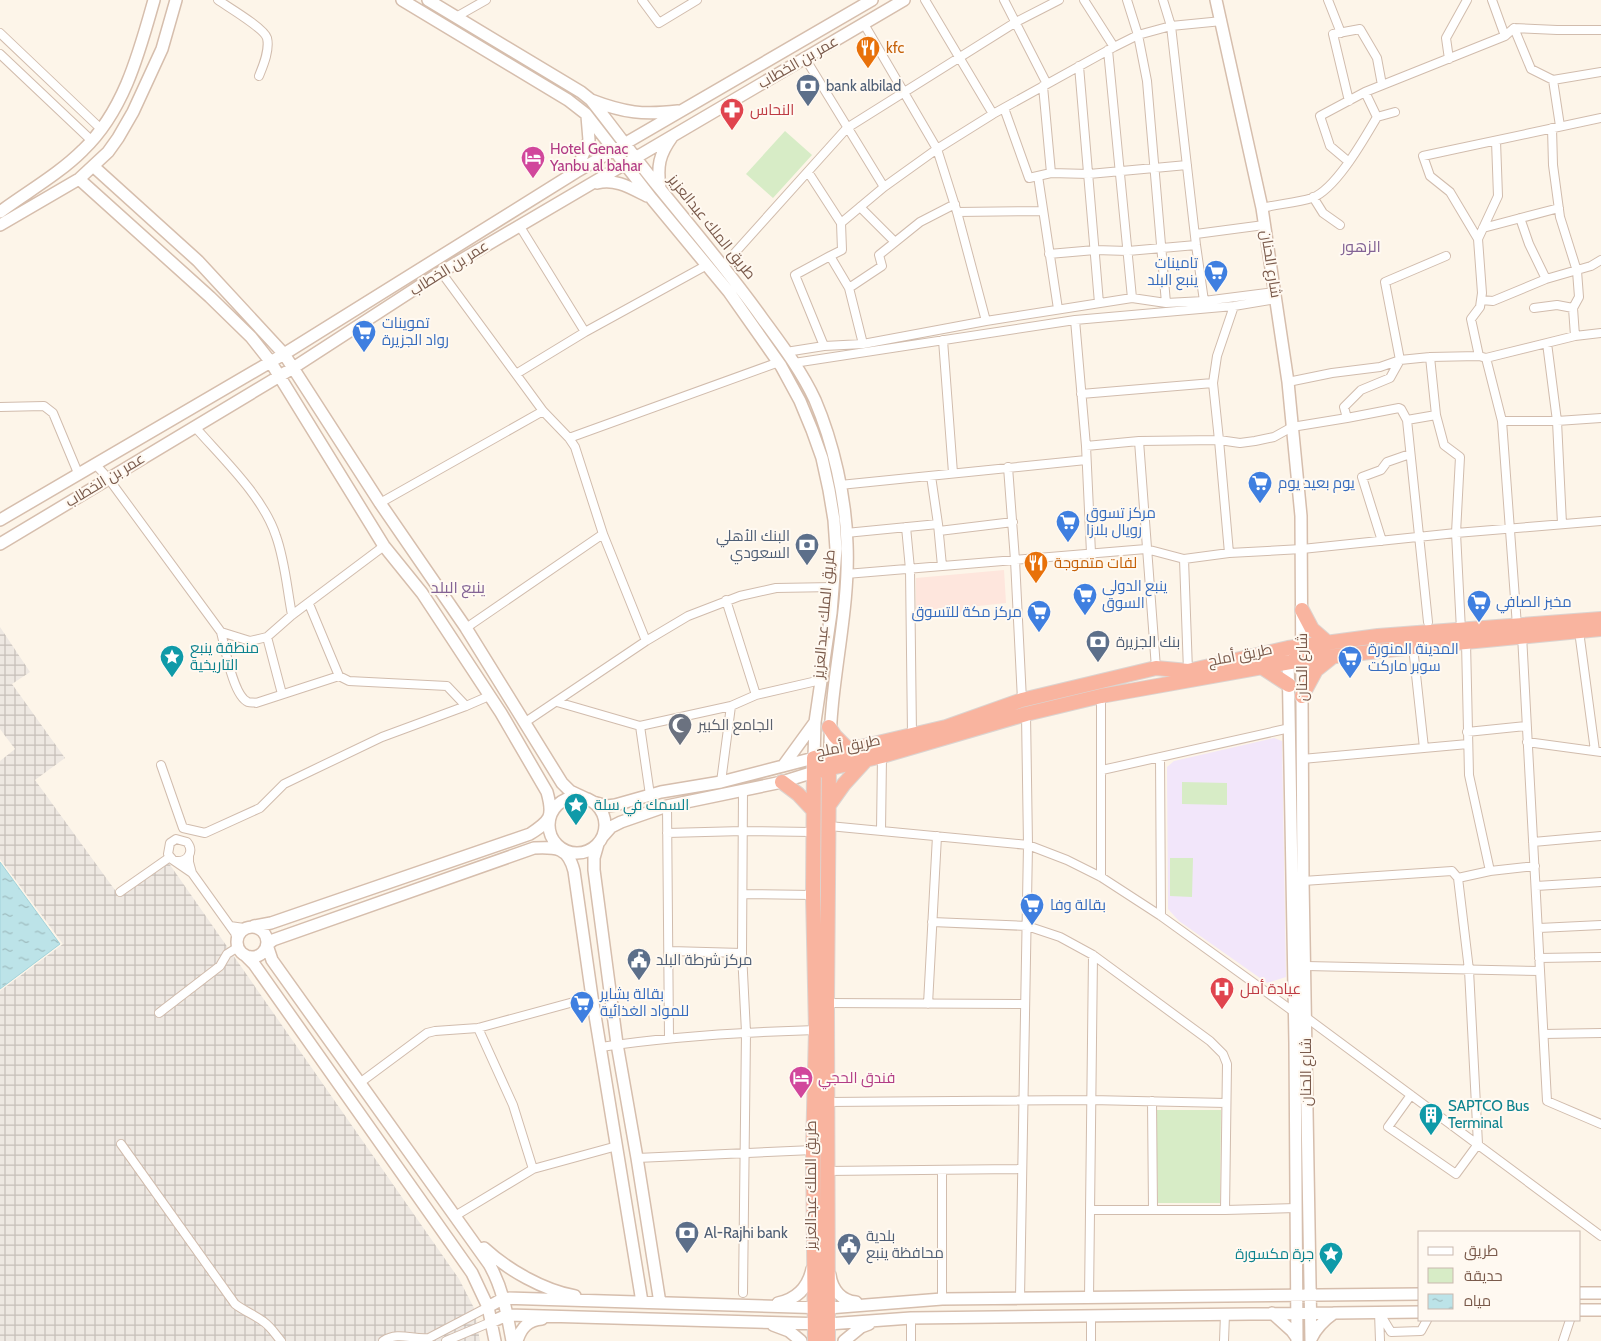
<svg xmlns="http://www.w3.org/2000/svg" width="1601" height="1341" viewBox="0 0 1601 1341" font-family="Cabin,Cairo,sans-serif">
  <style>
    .commercial { fill: #fee6dd }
    .industrial { fill: url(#industrial-grid) }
    .education { fill: #f2e6fa }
    .park { fill: #d7ecc6 }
    .water { fill: url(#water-ripples); stroke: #a2d3db }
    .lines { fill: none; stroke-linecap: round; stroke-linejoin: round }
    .street-casing { stroke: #d1bcad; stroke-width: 10 }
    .secondary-casing { stroke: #d6bead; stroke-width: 14 }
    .highway-casing { stroke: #dcd4d0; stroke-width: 16 }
    .street { stroke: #fff; stroke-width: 8 }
    .secondary { stroke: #fff; stroke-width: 11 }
    .highway { stroke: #f9b49f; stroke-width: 14 }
    .labels { text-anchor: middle; stroke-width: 4; stroke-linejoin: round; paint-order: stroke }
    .food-label { font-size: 15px; fill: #c56008; stroke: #fff9f1; text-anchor: start }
    .street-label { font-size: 15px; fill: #7a5a4b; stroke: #fff9f1 }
    .service-label { font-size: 15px; fill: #4e5e75; stroke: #fff9f1; text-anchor: start }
    .health-label { font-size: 15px; fill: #be3a42; stroke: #fff9f1; text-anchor: start }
    .hotel-label { font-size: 15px; fill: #b23c85; stroke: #fff9f1; text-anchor: start }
    .shop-label { font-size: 15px; fill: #366cbe; stroke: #fff9f1; text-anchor: start }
    .culture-label { font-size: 15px; fill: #0d838f; stroke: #fff9f1; text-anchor: start }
    .worship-label { font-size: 15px; fill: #5b616d; stroke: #fff9f1; text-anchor: start }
    .neighbourhood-label { font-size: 16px; fill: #836395; stroke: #fff9f1 }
  </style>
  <defs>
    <pattern id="industrial-grid" width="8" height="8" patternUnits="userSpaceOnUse" patternTransform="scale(1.25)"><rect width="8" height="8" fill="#eee8e2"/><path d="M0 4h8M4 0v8" fill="none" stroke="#c6bfb9"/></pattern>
    <pattern id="water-ripples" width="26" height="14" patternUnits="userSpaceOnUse" patternTransform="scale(1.25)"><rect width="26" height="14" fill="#bce3e8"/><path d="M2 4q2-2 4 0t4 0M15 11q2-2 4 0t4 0" fill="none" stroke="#9ebbbe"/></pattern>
  </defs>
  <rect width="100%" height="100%" fill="#fdf5e9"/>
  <path class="commercial" d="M1004,570L1006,603L969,607V612L954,613L953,608L916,612V578Z"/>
  <path class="industrial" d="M0,627L30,672L12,684L65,758L35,780L120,897L168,862L459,1279L474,1308L480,1341H0V991L63,944L0,859V761L15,749L0,729Z"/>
  <path class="education" d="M1274,738L1282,741L1286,977L1267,983L1179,921L1168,909L1167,767L1174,761Z"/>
  <path class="park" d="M785,131L812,155L773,198L746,174Z
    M1182,782L1227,783V805L1182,804Z
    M1170,858H1193L1192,897L1170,896Z
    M1156,1110H1221L1220,1203H1158Z"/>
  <path class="water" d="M0,862L60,944L0,989Z"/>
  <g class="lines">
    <defs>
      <path id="street" d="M218,0C228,7 264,28 267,38C270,50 263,66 259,76
        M642,0L659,23L697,0
        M925,0L993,114
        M1004,0L1047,84
        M1084,0L1114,47
        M1127,0L1138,35L1147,81L1166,303
        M1163,0L1171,26L1196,245L1204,301
        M1328,0L1341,33
        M1492,0L1505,36
        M456,17L486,0
        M864,24L937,149L957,212L986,321
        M1514,28L1531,69L1553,80L1601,72
        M0,33L101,129
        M1108,50L1132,298
        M0,54L92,141
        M805,58L884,187
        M1449,59L1446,38L1467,0
        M1079,66L1099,303
        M1553,80L1560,126
        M1043,86L1051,173
        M1365,92L1377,117
        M1349,101L1333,34L1360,29L1377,58L1382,85
        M1004,108L1029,178L1051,173L1089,174L1187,165
        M1552,128L1553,165L1560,217L1577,271L1579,297L1573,308L1575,336
        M1349,162L1330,146L1320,116L1365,92L1505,36L1514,28L1557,30H1601
        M808,172L841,223L842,250L830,256
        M1038,176L1058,309
        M1313,197L1323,213L1340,225
        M860,207L895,242
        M1262,208C1278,204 1296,203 1312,198C1336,189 1364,139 1377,117L1395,112
        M957,212L1043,211
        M1520,218L1529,244L1546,279
        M841,223L884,187L937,149L993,114L1114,47L1138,35L1171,26L1222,21
        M519,225L585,332
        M1483,228L1559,208
        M1196,234L1264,225
        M1478,239L1498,196L1496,141
        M1049,254L1095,250L1128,251L1196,245
        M723,266L847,128L1016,22L1059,0
        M441,272L543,411L569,438L575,447L603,534L646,641
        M849,288L882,266L879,255L920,222L955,204
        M1481,300L1493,301L1546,279L1591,266L1601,260
        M1534,308L1557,305L1573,308
        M1075,320L1086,446L1091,553
        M943,340L953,473
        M1547,343L1557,421L1562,524
        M824,346L795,275L830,256L849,288L863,344
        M786,352L824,346L863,344L986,321L1132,298L1166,303L1204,301L1275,292
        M1479,356L1471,319L1480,307L1482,293L1478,239L1450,192L1430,176L1423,156L1601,118
        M1430,357L1436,415
        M1486,358L1502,421L1517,626
        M794,363L1075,320L1234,306L1276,299
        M516,374L585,332L707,265
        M1288,382L1332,373L1380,367L1400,360L1430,357L1479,356L1486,358L1575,336L1601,333
        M1213,383L1217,356L1234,306
        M1081,394L1213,383L1219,440L1240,443L1255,441L1274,437L1292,427L1347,418L1344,407L1361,390L1390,378L1400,360L1385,282L1446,256
        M0,407L44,406L53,413L78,473
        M1347,418L1399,408L1401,409L1407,420L1436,415L1444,445L1460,457L1456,533L1461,630
        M1407,420L1428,622
        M1502,421H1557L1601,418
        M195,427C222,458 263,496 276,536C285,561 287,589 292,615
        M569,438L779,362
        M1139,441L1156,668
        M1086,446L1139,441L1219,440L1229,553
        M95,464L108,478L221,632L250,641L267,637L292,615L384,546
        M1008,467L1015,560L1022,700
        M931,476L938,524L942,566
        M840,485L1086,460
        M380,503L543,411
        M906,527L910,569L912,735
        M939,531L1013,522
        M846,533L938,524
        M1382,541L1362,477L1381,470L1387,462L1410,454
        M1184,559L1188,671
        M846,574L1146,549L1184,559L1229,553L1302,549L1456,533L1601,521
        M309,604L339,676L349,681L447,686L466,706
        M466,628L603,534
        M1579,631L1595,751
        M221,632C225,647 233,696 248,702C251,703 254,702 256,703L339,676
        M1522,635L1547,1101L1601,1124
        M267,637L282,694
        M1466,642L1469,775L1490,871
        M1413,647L1424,748
        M756,695L821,680
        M1101,696V877
        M557,702L640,726L650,795
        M524,723L646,641L688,616L740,596L776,588L834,587
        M640,726L731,706
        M1467,732L1526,726
        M1527,742L1601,752
        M1160,757L1161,916
        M1302,759L1468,744
        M161,765L183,828L205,833L260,808L284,784L311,771L382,737L466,706L489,696
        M1102,770L1290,728
        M721,782L731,706L756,695L726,600
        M743,790L742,953L746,1032L743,1293
        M667,806L669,1038
        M829,826L1028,845L1067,860L1101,877L1161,916L1294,1012
        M881,831L882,756
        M667,833L743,831L812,832
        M1533,842L1601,836
        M176,861C189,862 194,851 187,842L176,839L170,843L168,854L173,860L192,873L189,862V855
        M192,873L230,926
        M1458,878L1490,871L1535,866
        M1303,881L1452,871L1458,878L1469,970L1478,1144L1456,1174L1388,1127L1411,1095
        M1536,886L1601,882
        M120,892L170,857
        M743,894L813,895
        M932,922L1027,926L1060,937L1093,955L1210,1041L1223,1054L1227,1064L1225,1210
        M1539,928L1601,925
        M237,940L235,933L230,926L244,928
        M670,951L742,953
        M1539,958L1601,957
        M1306,966L1540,971
        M827,1003L1025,1004
        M928,1004L937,836
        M159,1013L220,966L227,954L238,947
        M1307,1018L1601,1236
        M478,1028L513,1105L533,1169
        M1544,1034L1601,1033
        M601,1047C672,1036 744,1032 816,1030
        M361,1082L427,1033L435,1031L478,1028L592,997
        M1152,1101L1153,1210
        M827,1102L1091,1100L1226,1103
        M121,1144L235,1304C244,1311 255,1315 264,1322C271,1327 275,1334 281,1341
        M637,1158L813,1150
        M942,1170V1299
        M826,1171L1022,1169
        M1090,1210H1225L1296,1208
        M455,1216L533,1169L617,1146
        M1020,1298L1028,845L1026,714
        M1089,1298L1093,955
        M1091,1315V1341
        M911,1318V1341
        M383,1341C398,1331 413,1340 429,1338L488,1307
        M446,1341L491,1322
        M1224,1341L1225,1314
        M1380,1341L1379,1312L1391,1332L1421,1331L1427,1320
        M1563,1341L1570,1320"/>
      <path id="secondary" d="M402,0L568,100L586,114L652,199L729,292L781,366L800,401L812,430L822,458L829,490L834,520L836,549L831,613L815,722L814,758L721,782L661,792L615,805L607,806L593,802
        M428,0L581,92L591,100C615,130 637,161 661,190C695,232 730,273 762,318C781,344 801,370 815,400C833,442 846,498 847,544C850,614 829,684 830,754
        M1216,0L1262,208L1288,382L1301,516L1303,881L1311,1341
        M591,100C625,113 643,115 678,111
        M93,166L198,261L284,354L380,503L466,628L562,783L570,791L585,798
        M576,172L589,140L587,116
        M79,179L210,297L251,337L270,361L384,546L422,593L501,713L547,792C554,817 550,821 530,834L271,923L254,926
        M597,183C615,178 631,188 647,196
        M660,188C657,166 659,155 672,137
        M0,212C27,192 59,174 83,150C124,111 139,53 154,0
        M0,225L79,179L108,152L118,138L133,112L162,49L176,0
        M0,520L284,354L576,172L872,0
        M0,544L293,368L441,272L904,0
        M1288,655L1295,1043L1297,1341
        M783,766L815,722
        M549 825a28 28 0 1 1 56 0a28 28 0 1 1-56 0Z
        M603,836L611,827L621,822L667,806L782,782L814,772
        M598,844L594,858V870L617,1044L637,1158L660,1303
        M237 942a15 15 0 1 1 30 0a15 15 0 1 1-30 0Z
        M245,955L254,964L472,1273L488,1307L495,1341
        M484,1248C508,1270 543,1290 575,1296
        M830,1275C832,1290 842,1301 856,1302
        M1580,1293H1601
        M778,1303C797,1299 808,1288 812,1269
        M488,1307L504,1298L828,1308L942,1299L1420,1294
        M1580,1310H1601
        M1272,1313L1292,1331L1297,1338
        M491,1322L507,1315L828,1324L911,1318L1420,1312
        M773,1325L789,1331L801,1341
        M1311,1339C1316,1328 1324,1320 1334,1313
        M512,1341C507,1314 503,1288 489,1264L272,960L267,945L273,940L534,848C556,847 568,847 574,871L592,997L642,1302
        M517,1341C521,1328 528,1320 542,1319
        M844,1341L861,1327L869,1324"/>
      <path id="highway" d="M1302,610L1312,629L1328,643
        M1263,668L1289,685
        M1302,696L1316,670L1331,658
        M829,727L835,736L849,750
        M814,772L882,756L1026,714L1101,696L1302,660L1413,647L1601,629
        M782,782L798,794L813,810
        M829,805L844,784L865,761
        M815,1341L813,1150L816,1030L813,895L814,758L946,727L1022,700L1156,668L1188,671L1288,648L1378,636L1601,619
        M828,1341L827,1003L829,762"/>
    </defs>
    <use href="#street" class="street-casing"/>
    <use href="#secondary" class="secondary-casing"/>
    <use href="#highway" class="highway-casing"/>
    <use href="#street" class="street"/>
    <use href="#secondary" class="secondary"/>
    <use href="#highway" class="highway"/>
  </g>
  <defs>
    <symbol id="restaurant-pin" viewBox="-11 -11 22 30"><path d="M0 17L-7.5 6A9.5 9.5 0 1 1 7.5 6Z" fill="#e8710a" stroke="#fff9f1"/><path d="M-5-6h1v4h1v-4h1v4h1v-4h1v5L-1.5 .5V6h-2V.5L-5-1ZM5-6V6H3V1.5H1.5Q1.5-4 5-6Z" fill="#fff"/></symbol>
    <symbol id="bank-pin" viewBox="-11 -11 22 30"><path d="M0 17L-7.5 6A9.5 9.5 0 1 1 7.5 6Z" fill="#5c6f8a" stroke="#fff9f1"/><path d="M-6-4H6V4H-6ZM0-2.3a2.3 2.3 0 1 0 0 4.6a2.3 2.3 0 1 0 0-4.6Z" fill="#fff"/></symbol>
    <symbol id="pharmacy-pin" viewBox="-11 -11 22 30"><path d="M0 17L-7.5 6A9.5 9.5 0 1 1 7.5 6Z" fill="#e0444e" stroke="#fff9f1"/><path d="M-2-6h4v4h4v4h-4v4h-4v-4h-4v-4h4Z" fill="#fff"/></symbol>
    <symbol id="hotel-pin" viewBox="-11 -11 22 30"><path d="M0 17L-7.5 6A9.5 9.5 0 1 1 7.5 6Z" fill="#d1479c" stroke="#fff9f1"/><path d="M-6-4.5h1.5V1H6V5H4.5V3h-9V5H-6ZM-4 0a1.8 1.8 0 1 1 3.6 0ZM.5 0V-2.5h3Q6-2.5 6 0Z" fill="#fff"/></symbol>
    <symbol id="supermarket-pin" viewBox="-11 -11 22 30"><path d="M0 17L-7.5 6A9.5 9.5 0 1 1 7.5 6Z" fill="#3f7fe0" stroke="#fff9f1"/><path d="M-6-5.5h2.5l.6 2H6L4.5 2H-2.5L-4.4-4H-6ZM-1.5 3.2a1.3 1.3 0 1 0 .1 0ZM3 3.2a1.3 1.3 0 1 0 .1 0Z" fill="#fff"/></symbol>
    <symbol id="sight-pin" viewBox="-11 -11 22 30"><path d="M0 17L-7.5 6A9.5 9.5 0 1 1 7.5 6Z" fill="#0f9aa8" stroke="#fff9f1"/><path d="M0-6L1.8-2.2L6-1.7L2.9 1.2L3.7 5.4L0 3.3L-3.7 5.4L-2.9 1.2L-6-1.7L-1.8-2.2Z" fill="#fff"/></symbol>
    <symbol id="mosque-pin" viewBox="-11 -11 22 30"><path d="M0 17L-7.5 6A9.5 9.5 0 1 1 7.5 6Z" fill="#6b7280" stroke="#fff9f1"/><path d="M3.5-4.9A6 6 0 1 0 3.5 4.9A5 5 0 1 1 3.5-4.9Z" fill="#fff"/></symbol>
    <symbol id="civic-pin" viewBox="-11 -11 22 30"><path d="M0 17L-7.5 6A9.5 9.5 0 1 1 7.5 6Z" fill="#5c6f8a" stroke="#fff9f1"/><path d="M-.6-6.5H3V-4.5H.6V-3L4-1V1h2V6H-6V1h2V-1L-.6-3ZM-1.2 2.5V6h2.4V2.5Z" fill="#fff"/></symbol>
    <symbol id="hospital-pin" viewBox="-11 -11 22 30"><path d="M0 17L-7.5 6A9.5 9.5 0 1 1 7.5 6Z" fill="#e0444e" stroke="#fff9f1"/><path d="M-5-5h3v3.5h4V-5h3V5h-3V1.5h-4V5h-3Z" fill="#fff"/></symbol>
    <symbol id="building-pin" viewBox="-11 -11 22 30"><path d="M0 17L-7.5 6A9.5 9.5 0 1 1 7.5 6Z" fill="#0f9aa8" stroke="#fff9f1"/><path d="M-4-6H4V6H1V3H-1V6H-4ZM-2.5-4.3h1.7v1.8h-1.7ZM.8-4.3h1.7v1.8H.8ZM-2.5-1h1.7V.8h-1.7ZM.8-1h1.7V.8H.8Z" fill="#fff"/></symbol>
  </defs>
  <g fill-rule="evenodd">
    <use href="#restaurant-pin" x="854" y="34" width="28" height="38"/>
    <use href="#bank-pin" x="794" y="72" width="28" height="38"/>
    <use href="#pharmacy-pin" x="718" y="96" width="28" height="38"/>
    <use href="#hotel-pin" x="519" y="144" width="28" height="38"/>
    <use href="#supermarket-pin" x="1202" y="258" width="28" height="38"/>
    <use href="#supermarket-pin" x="350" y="318" width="28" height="38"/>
    <use href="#supermarket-pin" x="1246" y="469" width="28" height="38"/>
    <use href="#supermarket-pin" x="1054" y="508" width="28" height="38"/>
    <use href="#bank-pin" x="793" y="531" width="28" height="38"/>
    <use href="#restaurant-pin" x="1022" y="549" width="28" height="38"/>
    <use href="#supermarket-pin" x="1071" y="581" width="28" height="38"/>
    <use href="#supermarket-pin" x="1465" y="588" width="28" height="38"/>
    <use href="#supermarket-pin" x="1025" y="598" width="28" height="38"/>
    <use href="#bank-pin" x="1084" y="628" width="28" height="38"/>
    <use href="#sight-pin" x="158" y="643" width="28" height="38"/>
    <use href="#supermarket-pin" x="1336" y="644" width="28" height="38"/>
    <use href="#mosque-pin" x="666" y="711" width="28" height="38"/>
    <use href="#sight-pin" x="562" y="791" width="28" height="38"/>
    <use href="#supermarket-pin" x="1018" y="891" width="28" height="38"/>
    <use href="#civic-pin" x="625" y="946" width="28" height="38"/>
    <use href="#hospital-pin" x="1208" y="975" width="28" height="38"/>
    <use href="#supermarket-pin" x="568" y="989" width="28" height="38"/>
    <use href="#hotel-pin" x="787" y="1064" width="28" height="38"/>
    <use href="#building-pin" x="1417" y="1101" width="28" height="38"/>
    <use href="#bank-pin" x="673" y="1219" width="28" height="38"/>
    <use href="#civic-pin" x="835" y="1231" width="28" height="38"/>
    <use href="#sight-pin" x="1317" y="1240" width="28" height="38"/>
  </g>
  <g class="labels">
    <g class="food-label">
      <text x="886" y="53">kfc</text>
      <text x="1054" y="568">لفات متموجة</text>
    </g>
    <g class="street-label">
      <text transform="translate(798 62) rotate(-30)" y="5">عمر بن الخطاب</text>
      <text transform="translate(712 227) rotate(51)" y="5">طريق الملك عبدالعزيز</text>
      <text transform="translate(1271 264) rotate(81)" y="5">شارع الحنان</text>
      <text transform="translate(449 268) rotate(-32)" y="5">عمر بن الخطاب</text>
      <text transform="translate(105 480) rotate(-31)" y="5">عمر بن الخطاب</text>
      <text transform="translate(824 614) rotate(-85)" y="5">طريق الملك عبدالعزيز</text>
      <text transform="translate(1240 655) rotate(-11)" y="5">طريق أملج</text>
      <text transform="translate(1302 667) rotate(-90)" y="5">شارع الحنان</text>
      <text transform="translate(848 746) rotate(-11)" y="5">طريق أملج</text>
      <text transform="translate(1306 1072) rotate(-90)" y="5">شارع الحنان</text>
      <text transform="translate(811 1185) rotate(-90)" y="5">طريق الملك عبدالعزيز</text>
    </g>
    <g class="service-label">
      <text x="826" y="91">bank albilad</text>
      <text x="790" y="541" text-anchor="end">البنك الأهلي<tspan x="790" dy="17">السعودي</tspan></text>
      <text x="1116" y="647">بنك الجزيرة</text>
      <text x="656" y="965">مركز شرطة البلد</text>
      <text x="704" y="1238">Al-Rajhi bank</text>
      <text x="866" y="1241">بلدية<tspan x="866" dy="17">محافظة ينبع</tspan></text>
    </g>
    <g class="health-label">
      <text x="750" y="115">النحاس</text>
      <text x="1240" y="994">عيادة أمل</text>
    </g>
    <g class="hotel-label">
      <text x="550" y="154">Hotel Genac<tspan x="550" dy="17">Yanbu al bahar</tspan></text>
      <text x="818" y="1083">فندق الحجي</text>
    </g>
    <g class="shop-label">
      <text x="1198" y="268" text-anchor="end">تامينات<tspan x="1198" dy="17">ينبع البلد</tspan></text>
      <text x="382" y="328">تموينات<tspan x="382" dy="17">رواد الجزيرة</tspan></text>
      <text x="1278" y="488">يوم بعيد يوم</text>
      <text x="1086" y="518">مركز تسوق<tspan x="1086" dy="17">رويال بلازا</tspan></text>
      <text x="1102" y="591">ينبع الدولى<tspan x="1102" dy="17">السوق</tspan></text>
      <text x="1496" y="607">مخبز الصافي</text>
      <text x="1022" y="617" text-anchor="end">مركز مكة للتسوق</text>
      <text x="1368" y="654">المدينة المنورة<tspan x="1368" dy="17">سوبر ماركت</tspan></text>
      <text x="1050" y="910">بقالة وفا</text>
      <text x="600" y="999">بقالة بشاير<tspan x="600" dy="17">للمواد الغذائية</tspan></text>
    </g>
    <g class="culture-label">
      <text x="190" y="653">منطقة ينبع<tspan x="190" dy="17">التاريخية</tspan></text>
      <text x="594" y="810">السمك في سلة</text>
      <text x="1448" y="1111">SAPTCO Bus<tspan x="1448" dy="17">Terminal</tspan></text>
      <text x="1314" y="1259" text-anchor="end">جرة مكسورة</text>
    </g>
    <g class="worship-label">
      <text x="698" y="730">الجامع الكبير</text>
    </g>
    <g class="neighbourhood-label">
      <text x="1361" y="252">الزهور</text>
      <text x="458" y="593">ينبع البلد</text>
    </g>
  </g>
  <rect x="1418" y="1231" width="162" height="90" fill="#fff9f1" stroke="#cab9af"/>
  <rect x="1428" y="1247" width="25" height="8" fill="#ffffff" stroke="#cab9af"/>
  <text x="1464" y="1256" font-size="15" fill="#7a5a4b">طريق</text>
  <rect x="1428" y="1268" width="25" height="15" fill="#d7ecc6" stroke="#cab9af"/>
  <text x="1464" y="1281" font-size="15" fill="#7a5a4b">حديقة</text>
  <rect x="1428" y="1294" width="25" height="15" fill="url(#water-ripples)" stroke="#cab9af"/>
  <text x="1464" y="1306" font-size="15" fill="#7a5a4b">مياه</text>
</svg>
